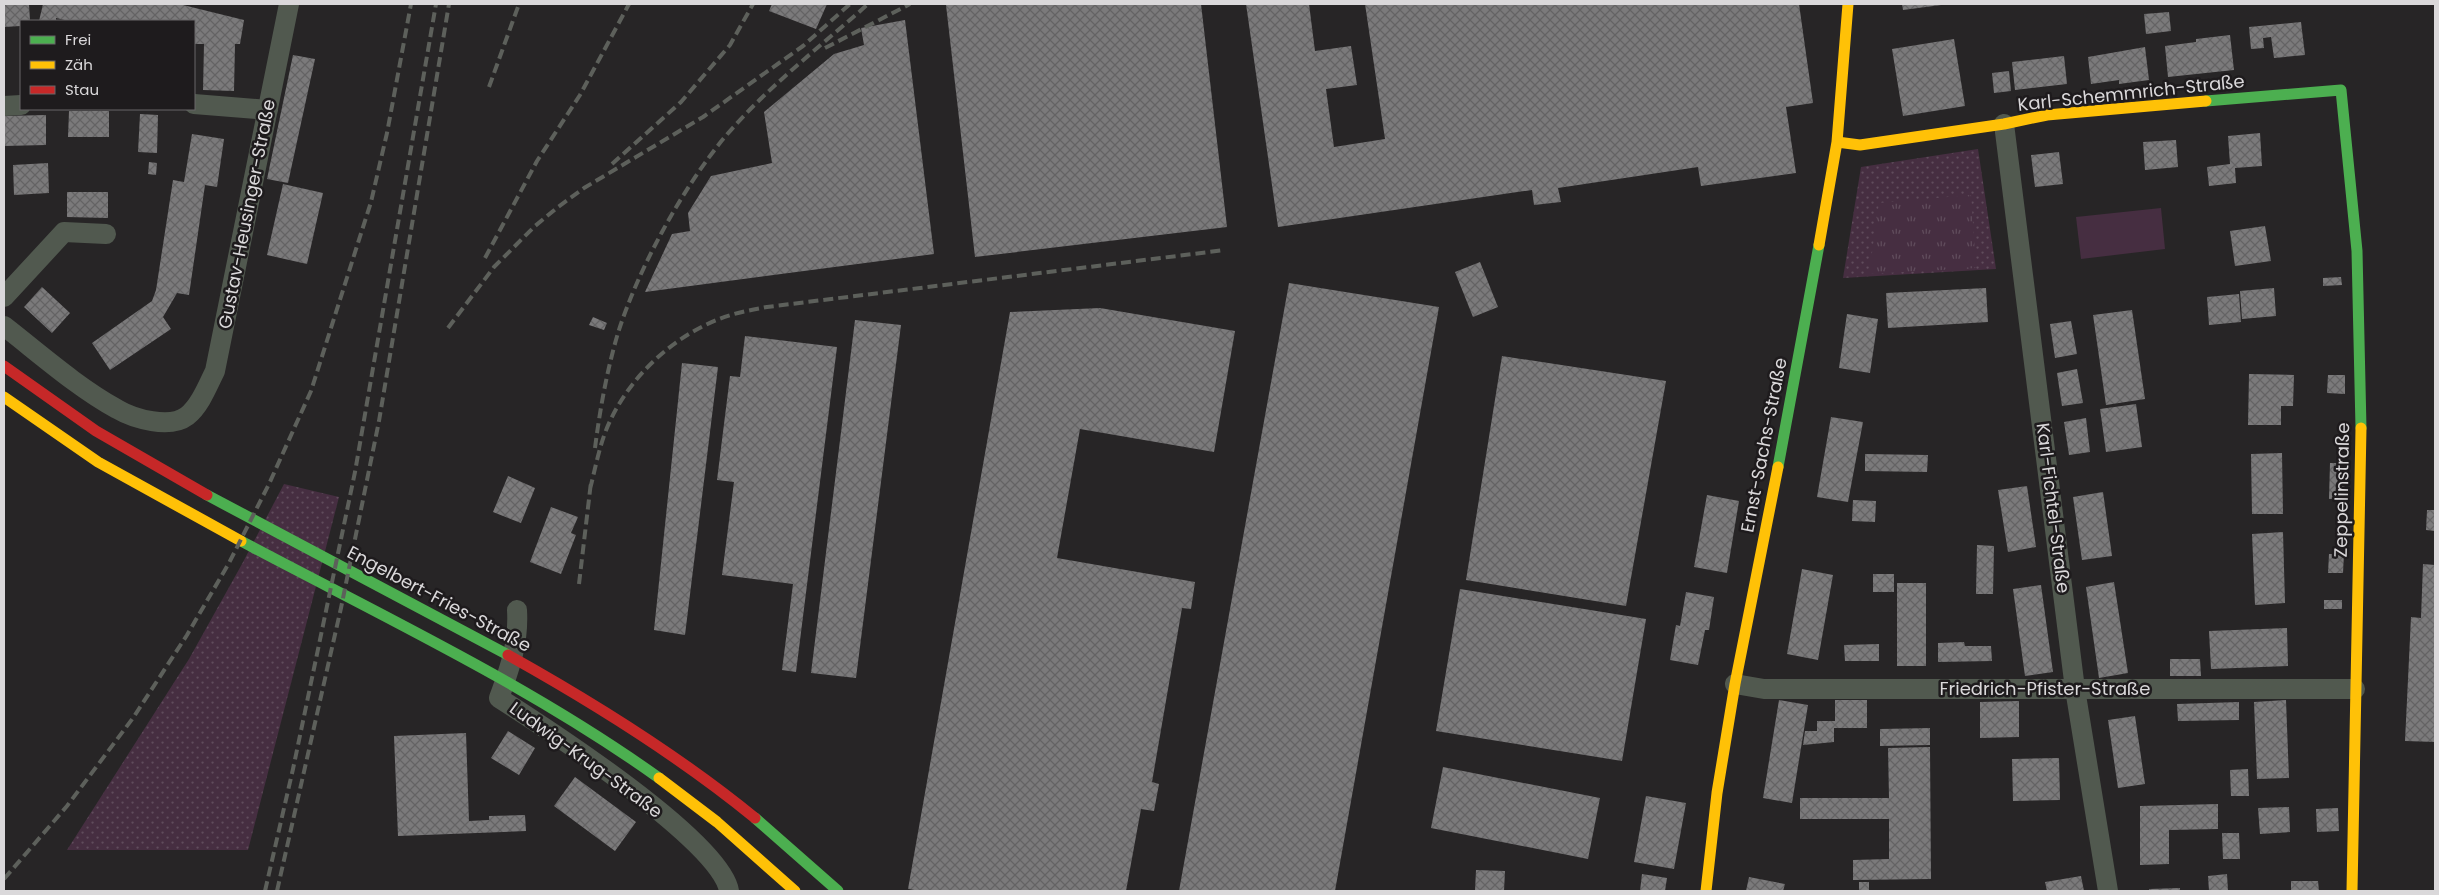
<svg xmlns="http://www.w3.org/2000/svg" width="2439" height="895" viewBox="0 0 2439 895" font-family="Poppins,sans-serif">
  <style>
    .grass { fill: url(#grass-dots) }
    .park { fill: url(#park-tufts) }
    .pitch { fill: #462e41 }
    .building { fill: url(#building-cross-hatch) }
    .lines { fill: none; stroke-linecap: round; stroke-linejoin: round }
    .street { stroke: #51594f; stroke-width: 20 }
    .fast { stroke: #4caf50; stroke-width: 11 }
    .slow { stroke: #ffc107; stroke-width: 11 }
    .jam { stroke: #c62828; stroke-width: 11 }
    .rail { stroke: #5d605b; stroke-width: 4; stroke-dasharray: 10 5; stroke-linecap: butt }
    .labels { text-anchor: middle; stroke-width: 5; stroke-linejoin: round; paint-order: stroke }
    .street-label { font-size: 18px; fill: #dad8da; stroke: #1e1b1d }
  </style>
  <defs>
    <pattern id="grass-dots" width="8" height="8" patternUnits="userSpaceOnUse" patternTransform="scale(1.25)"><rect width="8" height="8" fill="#462e41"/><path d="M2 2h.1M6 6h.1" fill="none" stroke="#604c5c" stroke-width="1.8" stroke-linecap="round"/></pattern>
    <pattern id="park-tufts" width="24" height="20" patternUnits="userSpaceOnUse" patternTransform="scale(1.25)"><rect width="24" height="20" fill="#462e41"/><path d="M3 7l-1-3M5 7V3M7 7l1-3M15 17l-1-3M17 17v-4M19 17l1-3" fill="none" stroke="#604c5c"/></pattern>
    <pattern id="building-cross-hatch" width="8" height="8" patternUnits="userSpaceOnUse" patternTransform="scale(1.25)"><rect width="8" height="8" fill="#7b7a7b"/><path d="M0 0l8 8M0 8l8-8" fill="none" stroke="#646364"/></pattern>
  </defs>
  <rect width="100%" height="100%" fill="#272526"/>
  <path class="grass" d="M1978,149L1996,269L1843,278L1861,167Z
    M284,484L339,497L248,850H67L189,659L242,564Z"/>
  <path class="park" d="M1971,195L1976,268L1869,274L1879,203Z"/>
  <path class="pitch" d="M2161,208L2165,249L2081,259L2076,217Z"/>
  <path class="building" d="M4,4H29L30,21H21V26L4,27Z
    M43,4H179L244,20L240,44H235L234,91L203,90L204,44H194V21H69L56,18V21H39Z
    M772,4H827L816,29L769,11Z
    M954,4H1201L1227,227L975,257L946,5Z
    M1246,4H1309L1315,51L1351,46L1357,85L1326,89L1334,147L1385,139L1365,4H1799L1813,103L1786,107L1796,173L1701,186L1698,167L1558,188L1561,202L1534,205L1532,190L1278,227Z
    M1902,4H1941V5L1903,10Z
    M2169,12L2171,31L2146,34L2144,14Z
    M905,20L934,254L645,292L672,234L690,231L688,213L711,176L772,163L764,112L834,54L864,45L861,28Z
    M2301,22L2305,55L2274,58L2271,37L2263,38L2264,48L2251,49L2249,27Z
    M2230,35L2234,70L2168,77L2165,46L2196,42V39Z
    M1954,39L1965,106L1903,116L1892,49Z
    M2145,47L2149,80L2119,84V80L2091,84L2088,57Z
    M293,55L315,59L288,183L267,179Z
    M2064,56L2067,84L2015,90L2012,62Z
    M2009,71L2011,91L1994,93L1992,73Z
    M69,111H109V137H68Z
    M140,114L158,115L157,153L138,152Z
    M46,115V145L4,146V116Z
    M2260,133L2262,166L2235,168L2236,183L2209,186L2207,167L2230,164L2228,136Z
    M192,134L224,139L217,187L205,185L189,295L177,293L163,317L171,329L110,370L92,343L152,301L156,290L173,180L184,182Z
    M2176,140L2178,167L2145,170L2143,142Z
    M2059,152L2063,184L2035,187L2031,155Z
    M149,162L157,163L156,175L148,174Z
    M48,163L49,193L14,195L13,165Z
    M283,184L323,193L307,264L267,255Z
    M67,192H108V218L67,217Z
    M2265,226L2271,261L2235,266L2230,231Z
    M1480,262L1498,307L1473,317L1455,272Z
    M2341,277L2342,285L2323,286V278Z
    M1289,283L1439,307L1335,891H1179Z
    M42,287L70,313L52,333L24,307Z
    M1986,288L1988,322L1888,328L1886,293Z
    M2274,288L2276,316L2242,319L2240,291Z
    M2239,294L2241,322L2209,325L2207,297Z
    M1100,308L1235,331L1214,452L1080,429L1057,558L1195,582L1191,609L1182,608L1152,782L1159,784L1154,811L1141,809L1126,891H921L908,889L1010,312Z
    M2132,310L2145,399L2106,405L2093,315Z
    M1847,314L1878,319L1870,373L1839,368Z
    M593,317L607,323L604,330L589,325Z
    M855,320L901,325L856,678L811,673Z
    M2071,321L2077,354L2055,358L2050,324Z
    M745,336L837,347L796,672L782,670L793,584L722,575L734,482L717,480L730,376L740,377Z
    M1502,356L1666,381L1626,606L1466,580Z
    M682,363L718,367L685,635L654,630Z
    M2077,369L2083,403L2062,406L2057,373Z
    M2249,374L2294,375L2293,406H2281V425H2248Z
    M2328,375H2345V394L2327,393Z
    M2136,404L2142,447L2106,452L2100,409Z
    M1831,417L1863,422L1848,502L1817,497Z
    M2086,418L2090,452L2069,455L2064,422Z
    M2282,453L2283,514H2252L2251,454Z
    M1865,454L1928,455L1927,472L1865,471Z
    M2330,463H2345L2344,499H2329Z
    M508,476L535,488L521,523L493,512Z
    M2027,486L2036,547L2008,552L1998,490Z
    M2103,492L2112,556L2082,560L2073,497Z
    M1707,495L1739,501L1727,573L1694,567Z
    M1853,500L1876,501L1875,522L1852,521Z
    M551,507L578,517L571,533L576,535L561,574L530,562Z
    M2427,510H2435V531L2426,530Z
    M2283,532L2285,603L2255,605L2252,534Z
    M1977,545L1994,546L1993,594H1976Z
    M2329,554H2344L2343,573H2328Z
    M2423,564L2435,565V742L2405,741L2411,617L2421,618Z
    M1802,569L1833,575L1818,660L1787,654Z
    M1873,574H1894V592H1873Z
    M2114,582L2128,673L2099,678L2086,587Z
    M1897,583H1926V666H1897Z
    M2041,585L2053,672L2025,676L2013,589Z
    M1460,589L1646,619L1622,761L1436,731Z
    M1686,592L1714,597L1709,630H1705L1698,665L1670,660L1676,625L1680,626Z
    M2324,600H2342V609H2324Z
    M2287,628L2288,666L2211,669L2209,631Z
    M1964,642L1965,646H1991L1992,661L1938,662V643Z
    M1879,644V661H1845L1844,645Z
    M2170,659H2200L2201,676H2170Z
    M1779,700L1808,705L1792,803L1763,798Z
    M1835,700H1867V728H1834V742L1803,745L1805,731H1817V721H1835Z
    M2286,700L2289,778L2257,779L2254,702Z
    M2019,701V737L1980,738V702Z
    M2239,702V720L2178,721L2177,704Z
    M2135,716L2145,784L2118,788L2108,720Z
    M1930,728V745L1880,746V729Z
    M508,731L535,748L519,775L491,758Z
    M466,733L469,821L489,820V816L525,815L526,831L398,836L394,736Z
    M1930,747L1931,879L1853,880V860L1889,859V819H1800V798H1889L1888,748Z
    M2059,758L2060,800L2013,801L2012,759Z
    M1443,767L1600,798L1588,859L1431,828Z
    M2248,769L2249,796H2231L2230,770Z
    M575,777L636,822L615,851L554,806Z
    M1646,796L1686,803L1674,869L1634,862Z
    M2218,804V829L2169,830V864L2140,865V806Z
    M2289,807L2290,832L2260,834L2258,808Z
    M2338,808L2339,831L2317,832L2316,809Z
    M2222,833H2239L2240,859H2223Z
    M1476,870L1505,871L1504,891H1475Z
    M1642,874L1667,878L1665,891H1640Z
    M2227,874L2228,891H2209L2208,876Z
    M2081,876L2084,891H2047L2045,882Z
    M1749,877L1785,884L1783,891H1746Z
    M2291,881H2318L2319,891H2291Z
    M1859,882H1869V891H1859Z
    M2180,888V891H2149V889Z"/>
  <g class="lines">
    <path class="street" d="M194,104L268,110
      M4,106L21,105
      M2004,124L2075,689L2108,891
      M4,297L64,232L106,234
      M4,326C40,354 77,387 117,409C134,419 170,429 187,416C200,406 208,385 215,371L289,4
      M517,610C519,642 510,668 499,698C546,728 721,841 729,891
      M1735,684L1764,689H2355"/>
    <path class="fast" d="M2206,101L2341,90L2357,251L2361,428
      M1778,467L1819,245
      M207,495L508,655
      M241,541C382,616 529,685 659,778
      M755,818L838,891"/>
    <path class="slow" d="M1837,142L1860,145L2004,124L2047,115L2206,101
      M1819,245L1837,142L1848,4
      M4,397L98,462L241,541
      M659,778L717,822L795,891
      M1706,891L1717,793L1735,684L1778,467
      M2352,891L2361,428"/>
    <path class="jam" d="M4,366L96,431L207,495
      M508,655C594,703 678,755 755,818"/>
    <path class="rail" d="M825,48L910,4
      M489,87L519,4
      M612,164L681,102L730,45L753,4
      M485,258L537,161L580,95L629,4
      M448,328L494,267L535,226L558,207L584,188L703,117L803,46L850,4
      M595,448C600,409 607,370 618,333C638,269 682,189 724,138C766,88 820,47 868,4
      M590,489C596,466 600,441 611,419C632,375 673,337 719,319C734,313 751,310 767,307L1225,250
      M579,584L591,482
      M4,879L67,806L133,718L187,635L229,563L269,484L311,391L371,202L387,133L411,4
      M265,891L293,769L355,472L436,4
      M277,891L341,608L379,421L449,4"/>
  </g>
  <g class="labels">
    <g class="street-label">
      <text transform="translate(2131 93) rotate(-6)" y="6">Karl-Schemmrich-Straße</text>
      <text transform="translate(247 214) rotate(-79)" y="6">Gustav-Heusinger-Straße</text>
      <text transform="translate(1764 445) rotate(-79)" y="6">Ernst-Sachs-Straße</text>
      <text transform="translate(2342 490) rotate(-89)" y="6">Zeppelinstraße</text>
      <text transform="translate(2053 508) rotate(83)" y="6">Karl-Fichtel-Straße</text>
      <text transform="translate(439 599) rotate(28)" y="6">Engelbert-Fries-Straße</text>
      <text x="2045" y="695">Friedrich-Pfister-Straße</text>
      <text transform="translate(586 760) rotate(36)" y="6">Ludwig-Krug-Straße</text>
    </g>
  </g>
  <rect width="2439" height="895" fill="none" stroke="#dad8da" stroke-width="10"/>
  <rect x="20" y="20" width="175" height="90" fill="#1e1b1d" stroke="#696769"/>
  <rect x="30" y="36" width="25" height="8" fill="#4caf50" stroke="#696769"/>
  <text x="65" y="45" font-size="15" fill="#dad8da">Frei</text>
  <rect x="30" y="61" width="25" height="8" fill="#ffc107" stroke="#696769"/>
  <text x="65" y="70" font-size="15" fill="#dad8da">Zäh</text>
  <rect x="30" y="86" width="25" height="8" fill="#c62828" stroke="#696769"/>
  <text x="65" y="95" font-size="15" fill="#dad8da">Stau</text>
</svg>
